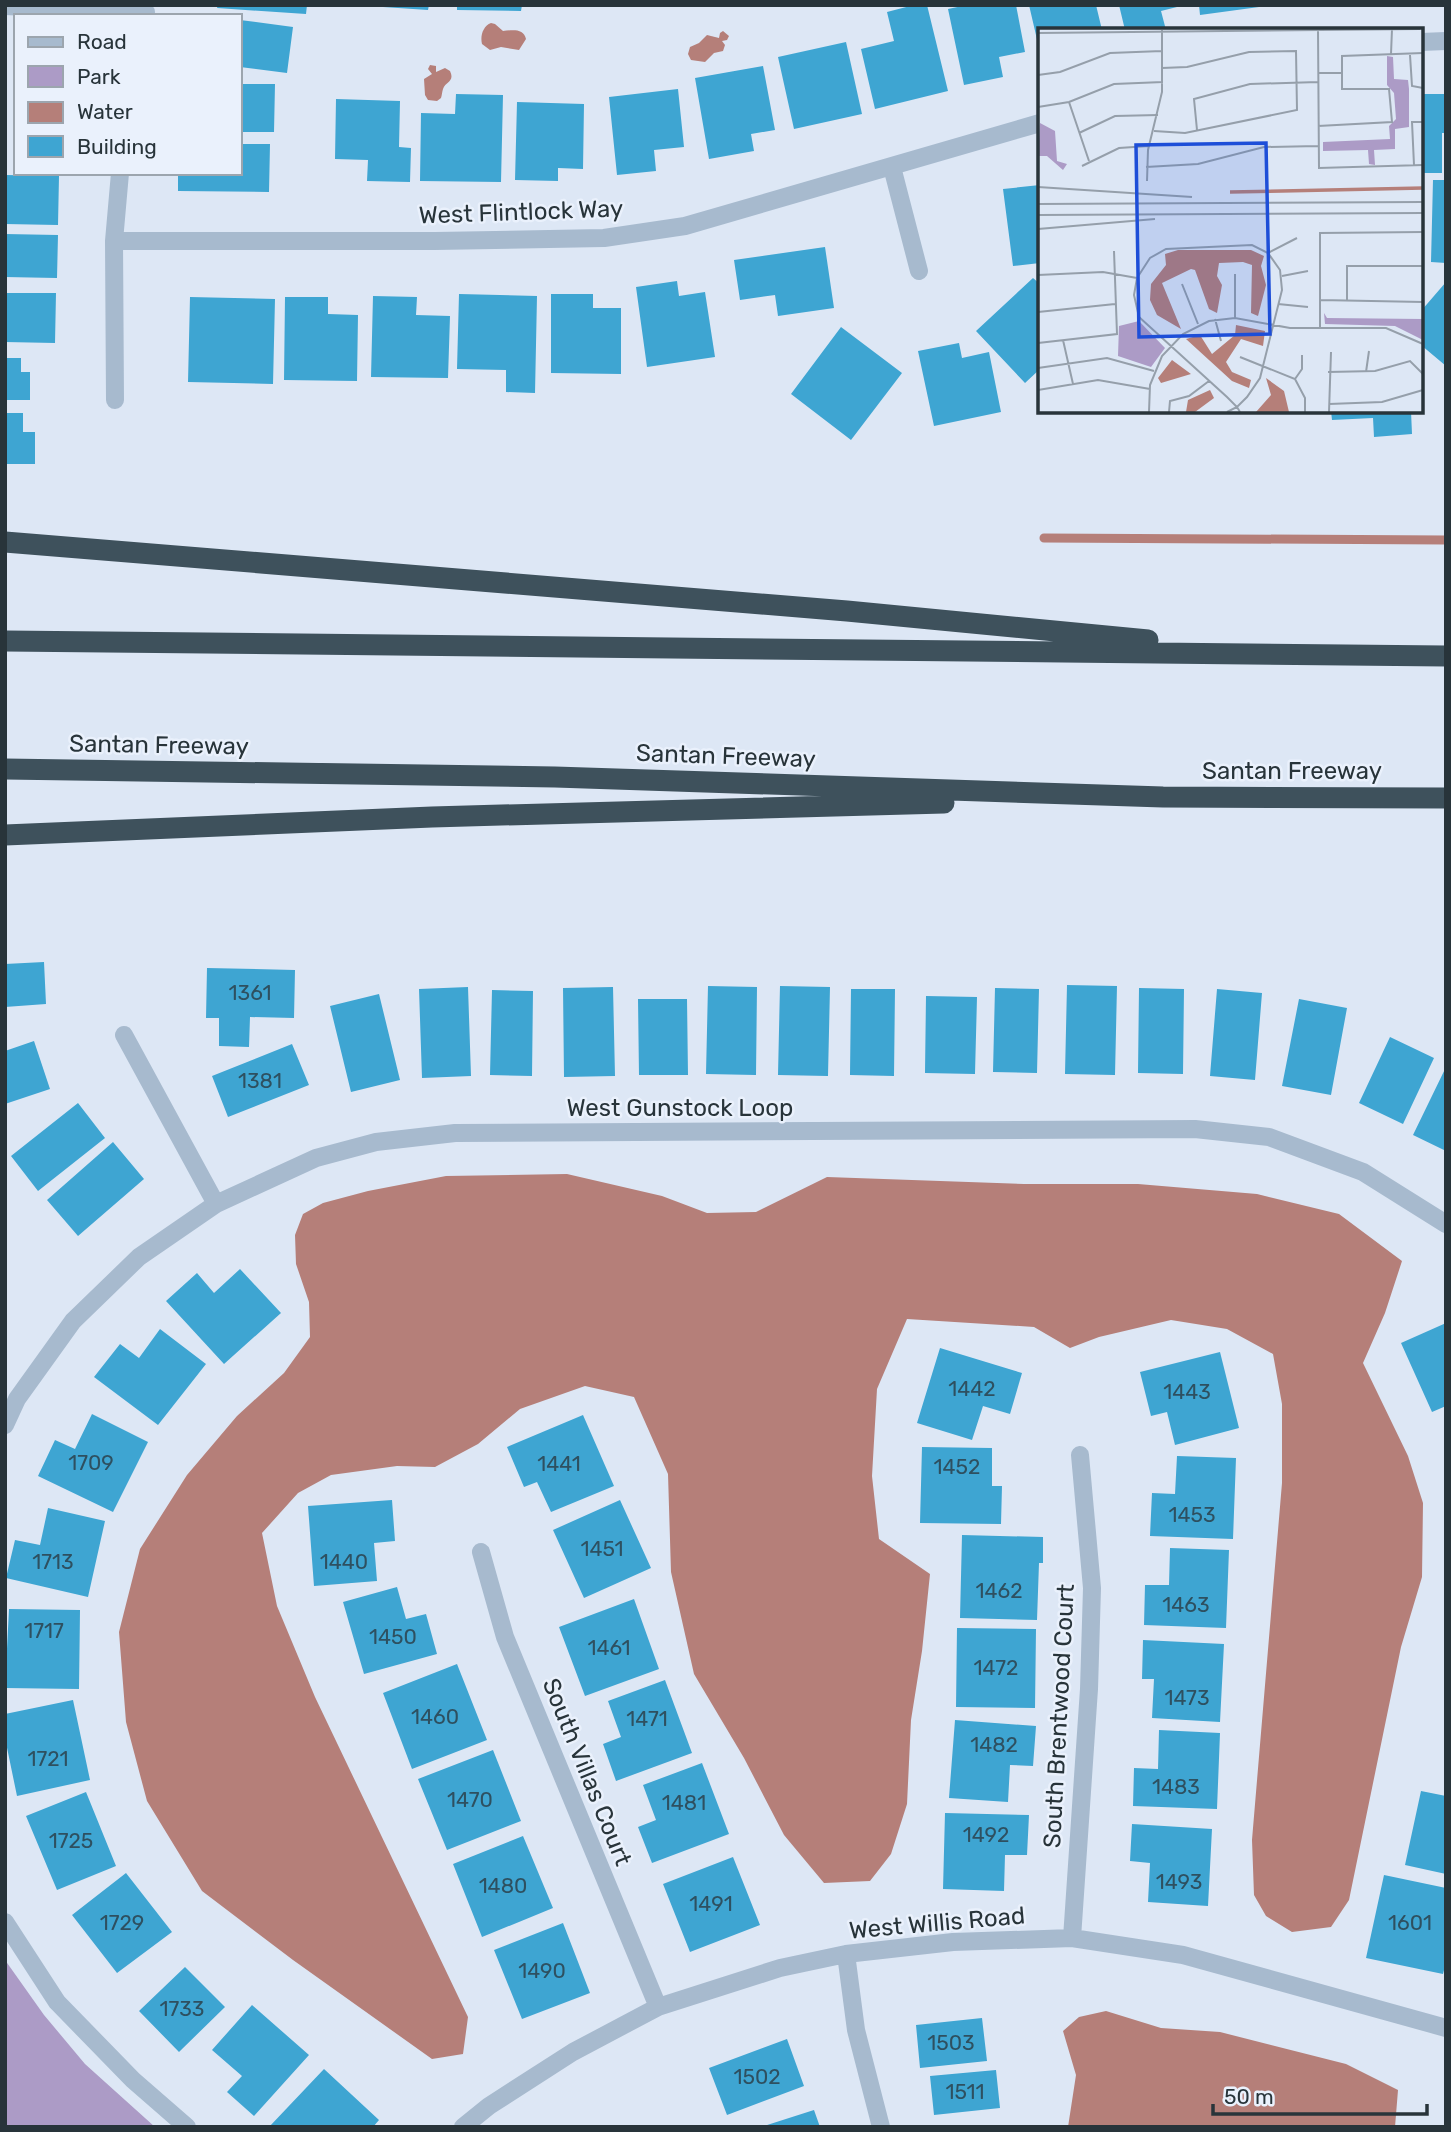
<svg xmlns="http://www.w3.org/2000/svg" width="1451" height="2132" viewBox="0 0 1451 2132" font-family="Rubik,sans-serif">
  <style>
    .green { fill: #ac9bc6 }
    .water { fill: #b57f79 }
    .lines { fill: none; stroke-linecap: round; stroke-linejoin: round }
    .stream { stroke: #b57f79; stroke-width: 9 }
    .building { fill: #3ea5d2 }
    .minor { stroke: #a7bace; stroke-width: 18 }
    .highway { stroke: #3e515c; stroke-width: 21 }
    .labels { text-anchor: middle; stroke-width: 5; stroke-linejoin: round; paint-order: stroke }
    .number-label { font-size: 21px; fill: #2e5060 }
    .street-label { font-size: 24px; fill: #28343a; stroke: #eaf1fc }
    .inset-river { fill: none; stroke: #b57f79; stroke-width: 3.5 }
    .inset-road { fill: none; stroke: #959faa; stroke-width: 2 }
    .view { fill: #1d4ed8; fill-opacity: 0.15; stroke: #1d4ed8; stroke-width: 3.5 }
    .inset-edge { fill: none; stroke: #28343a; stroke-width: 3.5 }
  </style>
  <rect width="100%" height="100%" fill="#dde7f5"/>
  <path class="green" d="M5,1960L44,2015L85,2064L155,2127H5Z"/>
  <path class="water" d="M491,23L495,24L503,31C512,30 524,28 526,39L519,50L501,47L490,50L482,44C480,36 483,26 491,23Z
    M723,31L729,36L727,40L722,41L725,45L723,51L714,53L705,62L691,60L688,54L690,47L699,43L707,35L719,38L720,33Z
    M430,65L436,66V72L445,68L450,71C455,82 446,81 443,89C442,92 442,95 441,98L437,101L428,100L425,95L424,79L432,74L428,69Z
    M567,1174L662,1196L707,1213L756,1212L827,1177L1024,1184H1138L1257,1194L1339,1214L1402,1261L1385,1313L1363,1363L1408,1456L1423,1503L1422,1577L1401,1647L1349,1900L1331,1927L1292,1932L1266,1916L1254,1895L1252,1840L1282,1483V1404L1273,1354L1227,1329L1171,1320L1099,1337L1070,1348L1034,1327L907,1319L877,1389L872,1476L879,1539L930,1574L922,1651L911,1720L907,1804L891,1854L870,1881L824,1883L784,1835L744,1758L694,1674L671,1572L668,1474L634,1397L585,1386L520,1409L478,1444L435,1467L397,1466L331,1475L298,1493L262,1533L277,1606L315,1697L468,2017L463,2054L432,2059L293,1960L202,1891L147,1801L126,1722L119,1632L140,1549L187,1475L237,1416L284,1373L310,1337L309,1302L296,1264L295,1235L303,1214L323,1203L368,1191L446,1176Z
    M1106,2011L1161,2028L1220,2032L1346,2064L1398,2090L1395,2127H1068L1076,2075L1063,2031L1079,2017Z"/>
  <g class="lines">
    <path class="stream" d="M1044,538L1446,540"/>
  </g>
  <path class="building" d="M218,5H307L306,14L217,8Z
    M383,5H429L428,10L383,7Z
    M457,5H522L521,11L457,10Z
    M914,5H927L948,91L875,109L861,49L894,41L887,12Z
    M967,5H1016L1025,52L999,57L1003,77L964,85L948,9Z
    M1029,5H1096L1102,30H1040L1039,48Z
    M1119,5H1181V6L1161,11L1166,30H1125Z
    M1199,5H1258L1259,7L1200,15Z
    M240,20L293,27L287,73L240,67Z
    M846,42L862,114L794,129L778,57Z
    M763,66L775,130L751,134L754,151L709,159L695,78Z
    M240,84H275L274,132H240Z
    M678,89L684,147L654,150L656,171L617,175L609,97Z
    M456,94L503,95L501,182L420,181L421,113L455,114Z
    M1421,94H1446V133H1442V173H1421Z
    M336,99L400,101L399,147L411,148L410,182L367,181L368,160L335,159Z
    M517,102L584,104L583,169L558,168V181L515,180Z
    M240,144H270L269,192L178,191V173H240Z
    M5,175L59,176L58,225L5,224Z
    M1433,180H1446V263L1431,262Z
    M1040,185V263L1013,266L1003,189Z
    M5,234L58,235L57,278L5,277Z
    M825,247L834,308L778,316L775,295L740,300L734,260Z
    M1033,278L1040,284V369L1025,383L976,331Z
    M677,281L679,296L705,292L715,357L647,367L636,287Z
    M1446,282V366L1421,345V311Z
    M5,293H56L55,343L5,342Z
    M459,294L537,296L535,393L506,392V370L457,369Z
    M551,294H593V308H621V374L551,373Z
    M373,296L417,297L416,315L450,316L448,378L371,377Z
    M190,297L275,299L273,384L188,382Z
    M285,297H328V314L358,315L357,381L284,380Z
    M841,327L902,373L851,440L791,394Z
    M959,343L962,358L989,352L1001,412L934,426L918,351Z
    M5,358H21V372H30V400H5Z
    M1331,411H1411L1412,434L1374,437L1373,418L1332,420Z
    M5,413H23V432H35V464H5Z
    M44,962L46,1004L5,1007V964Z
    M207,968L295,970L294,1018L250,1017L249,1047L219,1046V1018H206Z
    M1067,985L1117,986L1115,1075L1065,1074Z
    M708,986L757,987L756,1075L706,1074Z
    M780,986L830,987L828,1076L778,1075Z
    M468,987L471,1076L422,1078L419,989Z
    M613,987L615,1076L564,1077L563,988Z
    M995,988L1039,989L1037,1073L993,1072Z
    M1139,988L1184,989L1183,1074L1138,1073Z
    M851,989H895L894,1076L850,1075Z
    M1217,989L1262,993L1255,1080L1210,1076Z
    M492,990L533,991L532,1076L490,1075Z
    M379,994L400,1080L351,1092L330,1006Z
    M926,996L977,997L975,1074L925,1073Z
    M638,999H687L688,1075H639Z
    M1299,999L1347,1008L1331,1095L1282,1086Z
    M1390,1037L1434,1058L1403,1124L1359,1103Z
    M34,1041L50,1089L5,1104V1051Z
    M292,1044L309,1085L228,1117L212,1076Z
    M1446,1067V1151L1413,1135Z
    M78,1103L105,1138L38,1191L11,1156Z
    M113,1142L144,1179L78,1236L47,1200Z
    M240,1269L281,1313L224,1364L166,1301L197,1273L214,1293Z
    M1446,1323V1406L1432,1412L1401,1343Z
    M160,1329L206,1364L158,1425L94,1377L120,1344L139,1358Z
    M940,1348L1022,1373L1010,1414L983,1406L972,1440L917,1423Z
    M1220,1352L1239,1428L1175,1445L1167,1412L1151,1416L1140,1372Z
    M92,1414L148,1442L113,1512L38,1476L55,1440L75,1449Z
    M583,1415L614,1486L551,1512L537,1482L524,1487L507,1447Z
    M922,1447L992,1448V1486H1002L1001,1524L920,1523Z
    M1177,1456L1236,1458L1233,1539L1150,1536L1152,1493L1175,1494Z
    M392,1500L395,1541L374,1543L377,1581L314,1586L308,1506Z
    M620,1500L651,1568L584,1598L553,1530Z
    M48,1508L105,1521L88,1597L6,1578L15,1540L40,1545Z
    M962,1535L1043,1537V1563H1039L1037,1620L960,1618Z
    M1170,1548L1229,1550L1226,1628L1144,1625L1145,1585H1169Z
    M397,1587L406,1619L426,1614L437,1654L364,1674L343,1602Z
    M634,1599L659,1669L585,1696L559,1627Z
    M9,1609L80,1610L79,1689L5,1688Z
    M957,1628L1036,1629L1035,1708L956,1707Z
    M1143,1640L1224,1644L1220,1722L1152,1718L1154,1679H1142Z
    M457,1664L487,1740L412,1769L383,1693Z
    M665,1680L692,1753L616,1781L603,1744L621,1737L608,1701Z
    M73,1700L90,1780L17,1796L5,1738V1714Z
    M955,1720L1036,1726L1033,1766L1010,1765L1008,1802L949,1798Z
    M1159,1730L1220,1733L1217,1809L1133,1806L1134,1768L1158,1769Z
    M493,1750L521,1821L447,1850L418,1779Z
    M702,1763L729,1834L652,1863L638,1827L656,1820L643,1785Z
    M1421,1791L1446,1796V1874L1405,1865Z
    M86,1792L116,1866L57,1890L26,1816Z
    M945,1813L1029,1815L1027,1855H1005L1004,1891L943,1889Z
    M1132,1824L1212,1829L1208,1906L1148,1902L1150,1863L1130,1861Z
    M523,1836L553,1908L482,1937L453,1864Z
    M733,1857L760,1925L690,1952L663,1884Z
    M126,1873L172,1932L117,1973L72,1915Z
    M1384,1875L1446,1888V1962L1443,1974L1366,1958Z
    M563,1923L590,1993L522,2019L494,1950Z
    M185,1967L225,2007L179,2052L139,2011Z
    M252,2005L309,2055L254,2116L227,2092L242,2076L212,2050Z
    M982,2018L987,2061L920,2068L916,2025Z
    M787,2039L804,2086L727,2115L709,2068Z
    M324,2069L379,2120L373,2127H269Z
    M996,2070L1000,2108L934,2115L930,2076Z
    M814,2110L820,2127H764V2126Z"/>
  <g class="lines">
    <path class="minor" d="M5,6L146,12
      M1421,42L1446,41
      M892,167L919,271
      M114,241H435L604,238L685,226L1040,123
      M115,400L114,241L120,173
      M124,1035L216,1204
      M5,1425L17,1399L73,1321L139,1257L216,1204L316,1158L376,1142L455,1133L1195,1129L1269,1137L1363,1172L1446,1224
      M481,1552L505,1637L658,2007
      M5,1922L57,2002L133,2080L187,2127
      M1072,1938L1089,1689L1092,1588L1080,1455
      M846,1954L856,2030L881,2127
      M463,2127L489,2106L573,2052L658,2007L780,1968L846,1954L953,1942L1072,1938L1183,1955L1446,2028"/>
    <path class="highway" d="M5,542L847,611L1148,640
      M5,641L1446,656
      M5,769L555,777L1163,797L1446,798
      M5,835L432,817L944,803"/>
  </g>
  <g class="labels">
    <g class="number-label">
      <text x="250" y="1000">1361</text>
      <text x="260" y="1088">1381</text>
      <text x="972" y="1396">1442</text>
      <text x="1187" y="1399">1443</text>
      <text x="91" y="1470">1709</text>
      <text x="559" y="1471">1441</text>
      <text x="957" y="1474">1452</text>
      <text x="1192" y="1522">1453</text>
      <text x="602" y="1556">1451</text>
      <text x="53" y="1569">1713</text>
      <text x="344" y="1569">1440</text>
      <text x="999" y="1598">1462</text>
      <text x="1186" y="1612">1463</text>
      <text x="44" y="1638">1717</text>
      <text x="393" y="1644">1450</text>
      <text x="609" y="1655">1461</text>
      <text x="996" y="1675">1472</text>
      <text x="1187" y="1705">1473</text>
      <text x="435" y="1724">1460</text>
      <text x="647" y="1726">1471</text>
      <text x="994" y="1752">1482</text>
      <text x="48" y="1766">1721</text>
      <text x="1176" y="1794">1483</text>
      <text x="470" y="1807">1470</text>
      <text x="684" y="1810">1481</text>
      <text x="986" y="1842">1492</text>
      <text x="71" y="1848">1725</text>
      <text x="1179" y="1889">1493</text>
      <text x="503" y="1893">1480</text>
      <text x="711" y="1911">1491</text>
      <text x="122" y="1930">1729</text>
      <text x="1410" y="1930">1601</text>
      <text x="542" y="1978">1490</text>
      <text x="182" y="2016">1733</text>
      <text x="951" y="2050">1503</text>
      <text x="757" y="2084">1502</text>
      <text x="965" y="2099">1511</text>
    </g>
    <g class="street-label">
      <text transform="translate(521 212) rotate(-2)" y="8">West Flintlock Way</text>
      <text transform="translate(159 745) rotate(1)" y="8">Santan Freeway</text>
      <text transform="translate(726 756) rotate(2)" y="8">Santan Freeway</text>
      <text x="1292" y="779">Santan Freeway</text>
      <text x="680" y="1116">West Gunstock Loop</text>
      <text transform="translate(1059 1716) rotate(-87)" y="8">South Brentwood Court</text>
      <text transform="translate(587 1772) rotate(68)" y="8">South Villas Court</text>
      <text transform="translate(937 1923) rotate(-5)" y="8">West Willis Road</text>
    </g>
  </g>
  <g transform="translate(1038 28)">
    <rect width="385" height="385" fill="#dde7f5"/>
    <path d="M349,28L355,29L356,51L370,52L371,61V99L357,101V121L336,122L337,137L331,136L330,122L285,123V114L352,111L351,98L358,91L356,65L349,57ZM2,95L17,103L19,133L29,136L25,142L9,128H0ZM286,285L289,290L385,291V312L357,298L287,296ZM101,293L127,320L113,339L80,328L81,298Z" fill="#ac9bc6"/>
    <path d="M140,222H213L226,228L223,238L228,257L220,288L213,285L214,237L205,234L181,235L179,248L184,257L179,285L171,281L157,242L153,241L124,255L143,301L119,287L112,272L113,256L128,237L127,226ZM198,297L227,303L225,318L203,311L188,334L194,344L213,352L211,360L194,353L148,311L162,307L174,326L197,307ZM134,332L153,346L123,355L120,350ZM228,350L246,363L251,384H218L233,367ZM172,362L176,370L157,384H148L150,372Z" fill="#b57f79"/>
    <path class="inset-river" d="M192,164L385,160"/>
    <path class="inset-road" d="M280,2L281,140L385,137M0,5L382,1M353,26L354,1M372,27L374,58L385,60M280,45H303M0,47L22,44L72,25L124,23M31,74L51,133M0,79L31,74L76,56L125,54M280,98L354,94L351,61H304V28L385,25M159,102L156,71L212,56L280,54M116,103L147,105L259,82L258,23L211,24L149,39L124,40M41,105L77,88L120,87M376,137L374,94H385M44,138L81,120L111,118M108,139L160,136L226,119L280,118M109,153L110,122L124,64V2M0,159L154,169M0,176L385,174M0,187L385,185M0,201L117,191M230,225L259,210M197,246V290M0,247L65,244L99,250M244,248L270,243M144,256L160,296M282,272L385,274M309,272V238H385M240,276L270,279M0,284L77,276M177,291L183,313M282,299V205L385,204M25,312L35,356M0,315L79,306L76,223M202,329L257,351L267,370V384M0,340L69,330L116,343M290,344L337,343L372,333L385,346M328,344L331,323M257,351L264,341V327M0,362L60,352L112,361M291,376L344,374L385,362M111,384L112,357L124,328L145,306L171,293L197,290L252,300H348L385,316M131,384L132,373L151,368L171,353M189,384L199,379L209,369L222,350L244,262L242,242L230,225L214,217L128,221L112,230L99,250L96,267L101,289L189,369L199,379L202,384M291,384L293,324"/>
    <path class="view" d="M228,115L232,306L101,309L98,117Z"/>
    <rect width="385" height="385" class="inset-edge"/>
  </g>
  <rect width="1451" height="2132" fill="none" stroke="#28343a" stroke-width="14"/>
  <rect x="14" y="14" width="228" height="161" fill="#eaf1fc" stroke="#9ca5ae" stroke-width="2"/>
  <rect x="28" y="37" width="35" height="10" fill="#a7bace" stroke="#9ca5ae" stroke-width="2"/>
  <text x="77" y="49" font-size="21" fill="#28343a">Road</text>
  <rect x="28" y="66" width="35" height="21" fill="#ac9bc6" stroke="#9ca5ae" stroke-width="2"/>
  <text x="77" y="84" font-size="21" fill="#28343a">Park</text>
  <rect x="28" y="102" width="35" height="21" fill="#b57f79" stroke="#9ca5ae" stroke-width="2"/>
  <text x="77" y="119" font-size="21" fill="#28343a">Water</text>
  <rect x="28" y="136" width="35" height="21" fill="#3ea5d2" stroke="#9ca5ae" stroke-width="2"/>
  <text x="77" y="154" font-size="21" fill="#28343a">Building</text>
  <path d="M1213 2104v10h214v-10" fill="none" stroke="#28343a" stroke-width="3.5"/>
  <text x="1224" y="2104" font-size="21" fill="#28343a" stroke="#eaf1fc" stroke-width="5" paint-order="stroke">50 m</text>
</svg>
